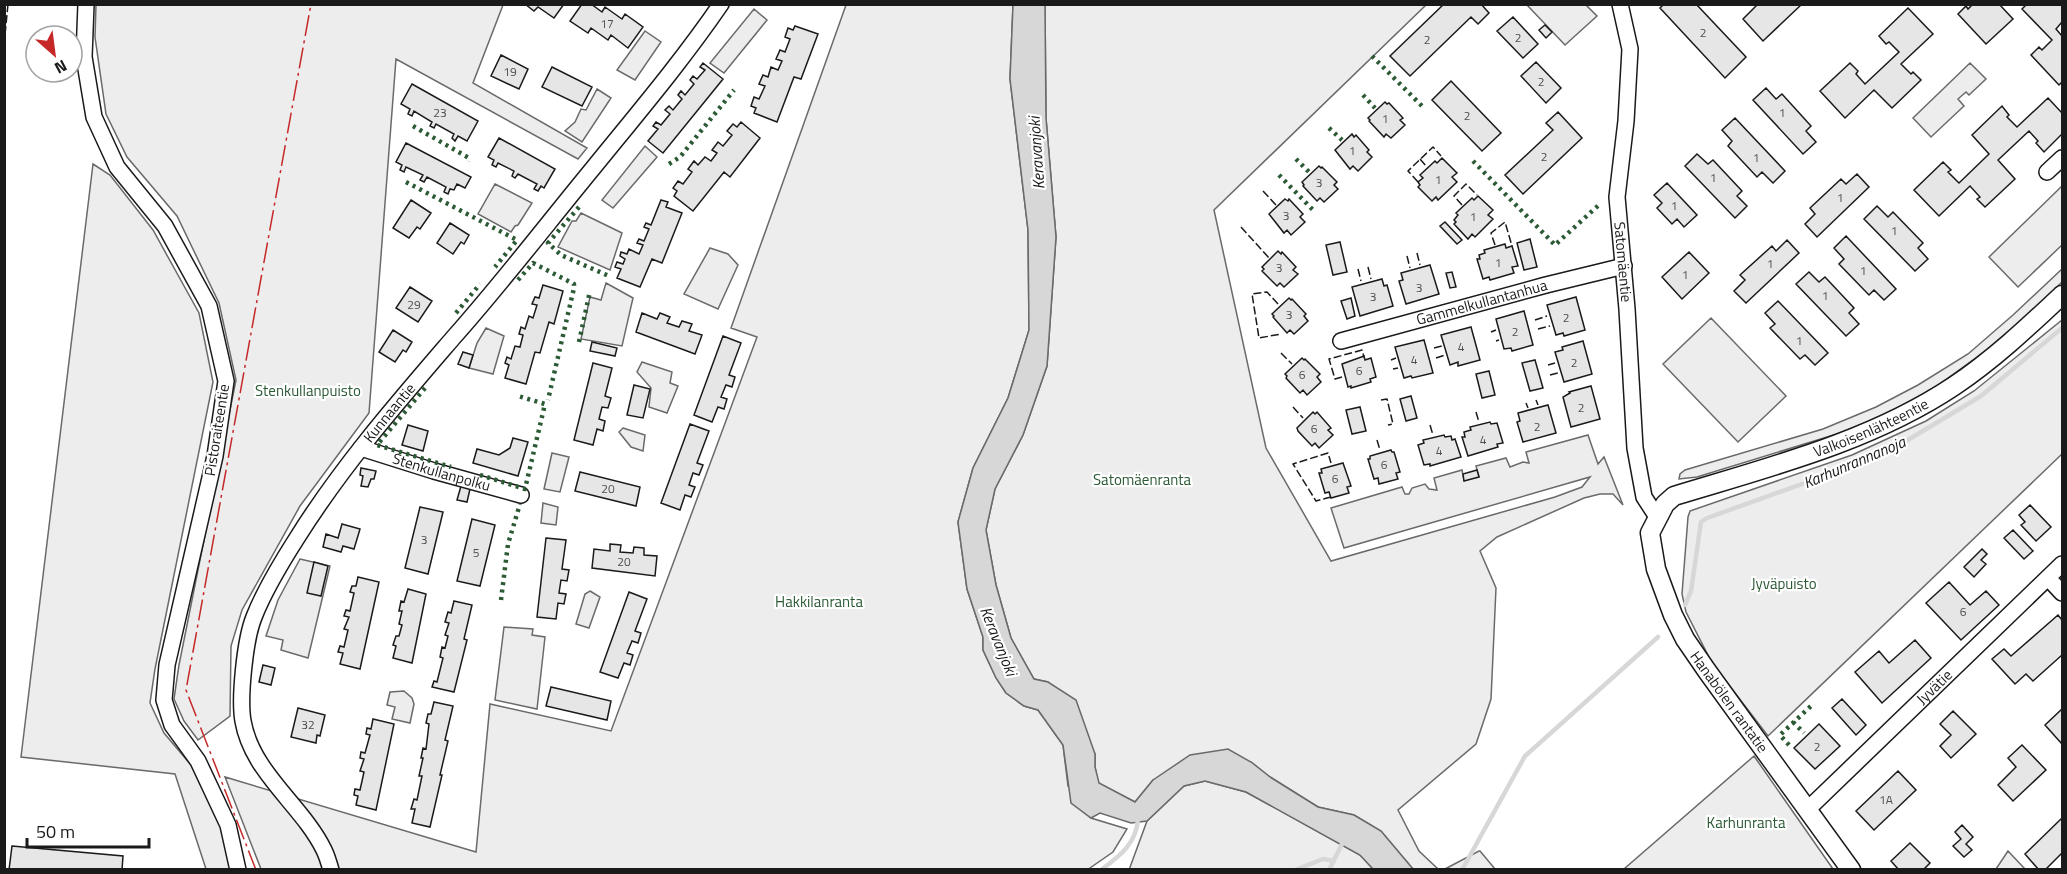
<svg xmlns="http://www.w3.org/2000/svg" width="2067" height="874" viewBox="0 0 2067 874" font-family="'Titillium Web',sans-serif">
  <style>
    .built { fill: #ededed; stroke: #6a6a6a; stroke-width: 1.5 }
    .water { fill: #d7d7d7; stroke: #6a6a6a; stroke-width: 1.5 }
    .lines { fill: none; stroke-linecap: round; stroke-linejoin: round }
    .stream { stroke: #d7d7d7; stroke-width: 4.5 }
    .building { fill: #e6e6e6; stroke: #1a1a1a; stroke-width: 1.5 }
    .minor-casing { stroke: #1a1a1a; stroke-width: 18 }
    .tertiary-casing { stroke: #1a1a1a; stroke-width: 21 }
    .minor { stroke: #fff; stroke-width: 15 }
    .tertiary { stroke: #fff; stroke-width: 18 }
    .hedge { stroke: #2b5a34; stroke-width: 4.5; stroke-dasharray: 3 4.5; stroke-linecap: butt }
    .fence { stroke: #1a1a1a; stroke-width: 1.5; stroke-dasharray: 8 3; stroke-linecap: butt }
    .power { stroke: #c62828; stroke-width: 1.5; stroke-dasharray: 21 4.5 3 4.5; stroke-linecap: butt }
    .labels { text-anchor: middle; stroke-width: 4.5; stroke-linejoin: round; paint-order: stroke }
    .number-label { font-size: 12px; fill: #4d4d4d }
    .street-label { font-size: 15px; fill: #1a1a1a; stroke: #fff }
    .park-label { font-size: 15px; fill: #2b5a34; stroke: #fff }
    .water-label { font-size: 16px; font-style: italic; fill: #1a1a1a; stroke: #fff }
  </style>
  <rect width="100%" height="100%" fill="#fff"/>
  <path class="built" d="M96,5H503L473,83L587,148L578,159L396,59L369,413L300,506L242,610L231,646L230,716L198,740L184,721L174,699L179,665L236,380L219,303L177,216L127,157L106,114L95,37Z
    M846,5H1013L1010,79L1028,230L1029,330L1008,398L973,468L958,522L967,589L983,637V650L996,678L1006,693L1024,706L1038,710L1063,745L1068,786L1091,818L1127,829L1113,852L1087,870L261,869L225,777L476,852L490,704L611,731L757,337L731,328Z
    M1045,5H1426L1214,210L1266,448L1331,561L1555,497L1582,487L1590,477L1344,548L1331,508L1402,487L1405,494H1409L1412,488L1425,484L1429,489L1437,490L1434,478L1462,470L1464,480L1479,477L1476,466L1506,458L1510,467L1523,462L1529,463L1526,452L1588,435L1598,464L1604,457L1623,505L1613,494H1600L1584,498L1497,537L1480,551L1496,588L1491,699L1476,744L1398,810L1419,851L1438,869H1413L1381,831L1354,815L1318,807L1270,777L1251,762L1153,780L1135,802L1098,783L1095,767V754L1048,682L1034,679L1011,638L996,585L986,530L995,489L1023,435L1047,366L1056,237L1046,118Z
    M1527,5H1586L1597,16L1565,45Z
    M754,9L767,20L724,73L710,63Z
    M645,31L661,42L635,80L617,70Z
    M1970,63L1986,79L1969,95L1966,92L1958,99L1964,106L1931,137L1913,118Z
    M597,89L611,98L582,142L565,131L575,122L581,109L586,110Z
    M645,146L657,157L613,208L602,200Z
    M93,164L110,175L153,230L199,313L213,382L155,669L150,703L164,733L191,765L221,827L232,869H206L175,774L21,757Z
    M495,184L532,203L518,225L515,226L511,232L478,214Z
    M2062,186V245L2018,287L1989,257Z
    M581,213L622,233L610,270L558,247L572,221H576Z
    M710,248L728,254L738,265L718,309L684,294Z
    M2062,269V282L2024,319L1987,350L1934,388L1885,415L1837,434L1697,477L1679,479L1680,474L1685,470L1823,429L1876,407L1918,385L1968,354L2013,315Z
    M606,283L633,298L622,346L581,339L590,297L601,300Z
    M1711,318L1786,396L1738,442L1663,364Z
    M2062,320V454L1768,736L1712,663L1686,612L1682,594L1688,517L1690,511L1852,455L1926,421L1974,391Z
    M486,328L504,336L493,374L469,368L477,343Z
    M642,362L672,372L670,383L678,386L667,413L649,407L651,388L637,372Z
    M623,428L645,435L643,451L631,447L619,432Z
    M552,453L569,457L560,492L544,489Z
    M543,503L558,507L556,525L541,523Z
    M300,559L330,566L308,658L281,650L283,640L266,636L278,600Z
    M590,591L600,597L589,628L576,624L585,594Z
    M504,627L533,629L532,635L545,637L537,709L495,700Z
    M404,691L412,698L414,704L410,723L392,719L395,707L387,705L390,692Z
    M1754,756L1833,869H1624Z
    M1205,781L1246,792L1360,855L1373,869L1129,870L1147,821L1184,786Z
    M1480,851L1495,869H1445L1479,851Z
    M2008,851L2025,869H1996Z"/>
  <path class="water" d="M1013,5H1045L1046,118L1056,237L1047,366L1023,435L995,489L986,530L996,585L1011,638L1034,679L1048,682L1076,700L1095,754V767L1099,783L1135,802L1153,780L1190,755L1228,749L1251,762L1270,777L1318,807L1354,815L1381,831L1413,869H1373L1360,855L1246,792L1205,781L1184,786L1147,821L1131,823L1100,813L1091,818L1071,803L1063,745L1038,710L1024,706L1006,693L996,678L983,650V637L967,589L958,522L973,468L1008,398L1029,330L1028,230L1010,79Z"/>
  <g class="lines">
    <path class="stream" d="M1685,605L1691,591L1701,522L1707,518L1827,475L1893,449L1981,396L2062,328
      M1101,870C1120,856 1137,843 1138,818
      M1295,870L1323,859L1334,861
      M1329,870L1344,840
      M1462,870L1525,756L1658,637"/>
  </g>
  <path class="building" d="M525,4H564L554,18L538,7L534,11Z
    M582,4H591L602,12L605,7L622,19L625,14L643,27L628,48L611,35L608,40L591,28L588,33L570,21Z
    M1444,4H1481L1489,13L1478,24L1471,17L1410,76L1390,56Z
    M1664,4H1696L1746,57L1725,78L1660,8Z
    M1758,4H1802L1763,41L1743,19Z
    M1973,4H1999L2013,19L1986,44L1958,14L1966,6L1968,9Z
    M2027,4H2062V22L2056,29L2062,36V82L2059,85L2031,55L2039,47L2042,50L2052,40L2022,9Z
    M1908,8L1933,34L1901,64L1911,74L1913,72L1921,80L1892,108L1874,90L1845,118L1820,91L1850,63L1858,71L1856,74L1865,84L1899,52L1889,42L1886,44L1879,36Z
    M1513,17L1538,44L1523,58L1497,31Z
    M1545,25L1552,32L1546,38L1539,30Z
    M795,26L818,34L801,79L794,77L777,122L754,113L756,108L751,106L754,97L759,99L765,86L759,84L763,75L768,77L771,67L778,70L782,61L776,59L780,50L785,52L790,39L785,37L788,28L793,30Z
    M501,55L528,69L519,89L491,76Z
    M1536,62L1561,88L1546,103L1521,76Z
    M703,63L723,79L663,153L648,141L658,129L653,126L656,122L661,125L670,114L665,110L669,106L673,110L682,99L678,95L681,91L685,95L694,84L690,80L693,76L697,79L705,70L700,67Z
    M552,67L592,87L582,106L542,87Z
    M1451,81L1501,133L1482,151L1432,100Z
    M412,84L478,121L467,141L458,136L455,141L452,138L454,134L436,124L434,128L430,126L432,122L414,111L412,116L408,114L410,109L401,104Z
    M1766,88L1776,99L1782,94L1811,126L1806,131L1816,142L1803,154L1753,100Z
    M2048,98L2062,113V134L2044,152L2036,143L2038,141L2029,131L1998,160L2015,179L1985,207L1977,199L1980,197L1970,186L1939,216L1914,190L1943,162L1951,170L1948,172L1959,183L1989,154L1972,135L2002,106L2009,115L2007,117L2017,127Z
    M1385,102L1387,104L1389,103L1403,118L1400,120L1405,125L1391,138L1386,134L1384,137L1369,121L1370,120L1368,118Z
    M1558,112L1582,138L1523,194L1505,175L1553,130L1546,123Z
    M1735,118L1785,171L1773,183L1762,172L1757,177L1728,146L1732,141L1722,130Z
    M741,122L760,138L730,177L724,172L693,211L674,196L677,191L673,188L678,181L683,184L692,172L688,169L694,161L698,165L705,157L711,161L717,153L712,150L718,142L723,146L732,135L727,131L733,124L737,127Z
    M1352,134L1354,137L1356,135L1369,150L1367,152L1372,157L1358,171L1353,166L1350,169L1335,150Z
    M499,138L555,169L544,188L541,186L538,191L534,189L537,184L518,174L515,178L512,176L514,171L498,163L496,167L492,165L494,160L488,157Z
    M406,143L471,177L465,188L457,184L454,190L450,189L448,194L444,192L446,187L427,177L424,182L420,180L423,175L406,167L404,172L400,170L402,165L396,162Z
    M1697,154L1708,164L1713,160L1742,191L1737,196L1747,206L1735,218L1685,166Z
    M1442,158L1457,173L1452,177L1457,182L1438,200L1436,197L1432,201L1418,187L1420,185L1418,182L1423,178L1420,175L1435,161L1437,163Z
    M1319,166L1321,168L1322,167L1337,182L1334,185L1338,189L1324,202L1320,198L1317,201L1303,186L1304,185L1302,182Z
    M1857,174L1869,187L1817,237L1805,224L1815,214L1810,208L1841,179L1846,184Z
    M1667,183L1697,215L1684,227L1677,219L1672,224L1657,208L1662,203L1654,195Z
    M1478,196L1493,210L1488,215L1493,219L1475,237L1472,234L1468,239L1454,224L1456,222L1454,220L1458,215L1456,213L1472,198L1474,200Z
    M1285,199L1288,201L1289,199L1303,214L1300,217L1305,222L1291,235L1287,230L1284,233L1269,214Z
    M411,200L431,213L420,229L417,227L409,238L393,228Z
    M661,200L668,202L666,207L682,213L662,263L652,259L640,287L617,278L621,269L615,267L617,262L623,264L625,259L620,256L621,252L627,254L629,249L639,254L643,245L637,243L639,239L644,241L649,229L644,227L646,223L651,225Z
    M1877,206L1888,217L1893,212L1923,243L1918,248L1928,259L1915,271L1864,219Z
    M1445,222L1462,240L1457,244L1440,226Z
    M450,223L469,235L464,244L461,242L453,254L437,243Z
    M1846,236L1896,289L1884,300L1874,290L1869,295L1839,264L1844,259L1834,248Z
    M1530,239L1537,267L1524,270L1517,243Z
    M1787,240L1799,253L1746,303L1734,291L1745,280L1740,275L1772,246L1776,251Z
    M1340,242L1347,272L1333,275L1326,245Z
    M1505,244L1506,248L1512,246L1518,266L1512,267L1514,273L1490,280L1489,277L1483,279L1477,259H1480L1479,255L1485,253L1484,250Z
    M1278,251L1281,254L1282,252L1296,267L1293,270L1298,274L1284,287L1280,283L1277,286L1262,271L1264,269L1262,267Z
    M1689,252L1709,273L1682,299L1662,277Z
    M1430,265L1439,294L1406,304L1399,281L1403,280L1401,273Z
    M1452,272L1456,287L1450,288L1446,273Z
    M1809,272L1819,282L1825,277L1854,308L1849,313L1859,324L1846,336L1796,284Z
    M1382,279L1384,286L1387,285L1393,306L1360,316L1352,287Z
    M543,285L563,291L554,324L549,322L540,353L535,352L526,384L505,378L509,365L505,363L507,357L511,359L515,346L520,347L523,335L519,334L521,327L525,329L529,316L533,318L537,305L532,304L535,297L539,298Z
    M410,287L432,301L418,322L396,308Z
    M1576,297L1585,330L1564,336L1563,333L1556,335L1547,305Z
    M1289,298L1291,300L1292,299L1306,314L1304,316L1308,321L1294,334L1290,330L1287,333L1273,317L1274,316L1272,314Z
    M1351,298L1355,316L1347,319L1341,301Z
    M1778,301L1828,353L1815,365L1805,355L1800,359L1770,328L1775,324L1765,313Z
    M1524,311L1533,345L1512,351L1511,348L1504,349L1496,319Z
    M642,313L657,319L660,313L670,317L667,323L679,327L682,321L692,324L689,331L702,335L695,354L636,332Z
    M1471,327L1480,360L1458,366V362L1450,365L1441,335Z
    M393,330L412,342L406,352L403,350L395,362L379,352Z
    M723,336L741,343L729,375L735,377L732,387L726,385L721,397L727,399L724,409L718,407L712,422L694,415Z
    M1424,340L1433,373L1412,378L1411,376L1404,378L1395,347Z
    M1583,341L1592,374L1564,382L1555,352L1563,350L1562,347Z
    M592,342L617,348L615,356L590,351Z
    M463,352L473,355L469,368L458,364Z
    M1364,356L1365,360L1371,358L1376,377L1370,379L1371,382L1351,388V386L1348,387L1342,364Z
    M1302,358L1304,360L1305,359L1320,374L1317,377L1321,382L1307,395L1303,390L1300,393L1286,378L1287,376L1285,374Z
    M1535,360L1543,388L1530,391L1522,363Z
    M593,363L612,368L605,396L611,398L608,408L602,407L599,419L605,421L603,431L597,429L593,445L574,440Z
    M1489,371L1495,395L1482,398L1476,374Z
    M634,385L650,389L643,418L627,415Z
    M1591,386L1600,419L1571,427L1563,397L1570,393L1569,392Z
    M1411,396L1417,418L1406,421L1400,399Z
    M1548,405L1556,433L1523,442L1517,422L1520,421L1518,413Z
    M1360,407L1366,431L1352,434L1346,410Z
    M1313,412L1315,414L1317,412L1331,428L1328,430L1333,435L1319,448L1315,443L1312,446L1298,431L1297,428Z
    M1490,422L1491,424L1497,423L1503,443L1497,444L1498,447L1468,456L1462,437H1465L1464,432L1471,430L1470,427Z
    M690,424L709,431L697,463L703,465L699,475L693,473L689,485L695,487L691,497L685,495L680,510L661,503Z
    M408,425L428,431L423,451L402,445Z
    M1444,435L1445,437L1451,436L1452,440L1455,439L1461,457L1430,466V464L1424,465L1418,445L1424,443L1423,440Z
    M513,438L528,442L518,476L473,463L477,449L499,455L510,448Z
    M1391,450L1392,452H1394L1400,472L1396,473L1398,479L1379,484L1378,478L1374,479L1368,459H1370V456Z
    M1343,463L1351,486L1347,487L1349,493L1331,498L1329,492L1325,493L1319,473H1322L1321,469Z
    M361,468L376,471L374,479H371L368,487L361,486L363,476L360,475Z
    M1477,470L1479,477L1464,481L1463,474Z
    M580,472L640,487L636,506L575,491Z
    M461,486L470,489L467,502L457,500Z
    M2030,505L2051,527L2036,541L2021,525L2025,522L2019,515Z
    M420,507L443,512L428,574L405,568Z
    M472,519L495,525L480,586L457,581Z
    M342,524L360,529L354,549L343,546L341,552L323,547L326,534L338,538Z
    M2013,530L2033,551L2024,559L2004,538Z
    M546,538L566,540L562,569L569,570L567,581L561,580L559,593L566,594L564,604L558,603L556,619L537,617Z
    M610,544L621,545L620,552L633,553L634,547L644,548V555L657,556L655,576L592,568L594,549L610,551Z
    M1982,549L1987,554L1981,560L1986,564L1974,577L1964,567Z
    M314,562L328,566L321,596L307,593Z
    M358,577L379,582L360,669L340,664L343,653L338,652L340,646L344,647L348,630L344,629L349,617L344,616L346,610L350,611L354,593L350,592L352,586H356Z
    M1949,582L1970,605L1986,591L1999,605L1961,640L1926,603Z
    M408,589L426,594L412,663L393,658L396,646L393,645L396,636H399L402,625L399,624L402,611H399L401,601L404,602Z
    M629,592L647,599L635,631L641,633L638,643L632,641L627,653L633,655L630,665L624,663L618,678L600,672Z
    M454,601L472,605L464,639L467,640L454,692L432,687L434,681L437,682L443,658L440,657L442,647L445,648L448,636L445,635L449,623L445,622L448,612L451,613Z
    M2058,615L2062,620V655L2033,681L2026,674L2015,684L1992,659L2004,649L2011,656Z
    M1915,640L1931,658L1882,703L1855,672L1879,651L1889,663Z
    M263,665L275,668L271,685L259,682Z
    M551,687L611,701L607,720L546,706Z
    M1842,699L1866,725L1856,735L1832,708Z
    M434,702L453,706L445,740L448,741L440,775H442L430,827L412,823L415,809H411L414,799L417,800L422,776H419L423,758H421L423,748L426,749L429,724L426,723L428,714H431Z
    M298,708L325,715L320,736L317,735L316,743L291,737Z
    M2062,709V744L2045,725Z
    M1953,711L1976,734L1951,758L1940,746L1951,735L1940,724Z
    M373,719L394,724L376,810L356,805L358,796L354,795L355,789L360,790L364,772L360,771L364,759L360,758L361,752L365,753L370,735L366,734L367,728L371,729Z
    M1819,724L1840,746L1815,769L1794,748Z
    M2022,745L2046,770L2013,801L1998,785L2016,767L2008,758Z
    M1898,771L1916,790L1874,830L1856,811Z
    M2062,818V853L2045,870H2039L2025,854Z
    M1962,825L1973,837L1966,844L1972,850L1964,857L1953,846L1961,839L1955,832Z
    M1910,843L1930,863L1923,870H1899L1891,861Z
    M12,846L123,856L122,870H9Z"/>
  <g class="lines">
    <defs>
      <g id="minor">
        <path d="M86,4L84,57L94,117L117,167L165,226L209,306L226,381L215,456L167,665L164,700L172,725L198,761L228,825L238,870"/>
        <path id="s1" d="M1620,4L1630,49L1626,121L1617,197L1627,309L1635,448L1644,497L1657,517"/>
        <path d="M2047,172L2062,158"/>
        <path id="s2" d="M1341,341L1546,285L1624,266"/>
        <path id="s3" d="M361,448L434,471L521,495"/>
        <path d="M2048,578L2062,593"/>
        <path id="s4" d="M1807,810L2062,564"/>
        <path id="s5" d="M331,870C329,863 327,856 324,850C302,805 252,773 243,721C239,698 245,639 254,617C265,589 281,563 297,538C342,466 398,402 453,338C502,283 547,224 594,167C637,114 682,61 721,4"/>
      </g>
      <g id="tertiary">
        <path id="s6" d="M1851,870L1707,671L1685,639L1673,615L1656,569L1650,533L1665,504L1674,496C1769,467 1870,442 1954,386C1993,360 2028,327 2062,295"/>
      </g>
    </defs>
    <use href="#minor" class="minor-casing"/>
    <use href="#tertiary" class="tertiary-casing"/>
    <use href="#minor" class="minor"/>
    <use href="#tertiary" class="tertiary"/>
    <path class="hedge" d="M1372,56L1422,106
      M1363,95L1375,108
      M413,126L469,158L468,161
      M1329,128L1342,140
      M1296,159L1309,172
      M1473,161L1555,245L1601,203
      M669,164L680,157L734,90
      M1279,175L1313,210
      M406,182L517,240L495,267
      M579,207L548,243L561,255L609,276
      M518,280L533,263L574,284V288L548,400
      M456,313L480,284
      M579,342L590,291
      M425,388L377,445L451,467
      M480,475L525,489L545,404L518,396
      M501,600L508,544L520,504
      M1793,722L1804,733
      M1789,745L1780,735L1812,705"/>
    <path class="fence" d="M4,45L8,4
      M1420,159L1426,166
      M1418,182L1408,171L1433,147L1441,156
      M1263,191L1276,205
      M1462,205L1454,196L1466,184L1477,195
      M1241,227L1270,259
      M1495,245L1491,233L1505,222L1512,246
      M1417,253L1420,265
      M1407,256L1410,268
      M1368,267L1371,279
      M1358,269L1361,281
      M1278,304L1267,292L1252,294L1259,338L1281,334
      M1535,320L1547,316
      M1538,329L1550,326
      M1491,332L1496,330
      M1496,341L1499,340
      M1434,348L1442,346
      M1281,353L1292,364
      M1436,358L1445,355
      M1391,360L1396,358
      M1548,365L1555,363
      M1393,369L1398,368
      M1550,375L1558,373
      M1342,377L1335,379L1329,359L1362,350L1364,357
      M1381,400L1387,399L1393,424L1388,425
      M1536,400L1538,405
      M1526,403L1528,408
      M1293,407L1303,418
      M1476,412L1479,422
      M1430,425L1433,435
      M1377,440L1380,450
      M1331,497L1316,501L1293,464L1328,453L1331,463"/>
    <path class="power" d="M256,870L186,690L311,4"/>
  </g>
  <g class="labels">
    <g class="number-label">
      <text x="607" y="28">17</text>
      <text x="1703" y="37">2</text>
      <text x="1518" y="42">2</text>
      <text x="1427" y="44">2</text>
      <text x="510" y="76">19</text>
      <text x="1541" y="86">2</text>
      <text x="440" y="117">23</text>
      <text x="1782" y="117">1</text>
      <text x="1467" y="120">2</text>
      <text x="1385" y="123">1</text>
      <text x="1352" y="155">1</text>
      <text x="1544" y="161">2</text>
      <text x="1756" y="162">1</text>
      <text x="1713" y="182">1</text>
      <text x="1438" y="184">1</text>
      <text x="1319" y="187">3</text>
      <text x="1840" y="202">1</text>
      <text x="1674" y="210">1</text>
      <text x="1286" y="220">3</text>
      <text x="1473" y="221">1</text>
      <text x="1894" y="235">1</text>
      <text x="1498" y="267">1</text>
      <text x="1770" y="268">1</text>
      <text x="1279" y="272">3</text>
      <text x="1863" y="275">1</text>
      <text x="1685" y="279">1</text>
      <text x="1419" y="292">3</text>
      <text x="1825" y="300">1</text>
      <text x="1373" y="301">3</text>
      <text x="414" y="309">29</text>
      <text x="1289" y="319">3</text>
      <text x="1566" y="322">2</text>
      <text x="1515" y="336">2</text>
      <text x="1799" y="345">1</text>
      <text x="1461" y="351">4</text>
      <text x="1414" y="364">4</text>
      <text x="1574" y="367">2</text>
      <text x="1359" y="375">6</text>
      <text x="1302" y="379">6</text>
      <text x="1581" y="412">2</text>
      <text x="1537" y="431">2</text>
      <text x="1314" y="433">6</text>
      <text x="1483" y="444">4</text>
      <text x="1439" y="455">4</text>
      <text x="1384" y="469">6</text>
      <text x="1335" y="483">6</text>
      <text x="608" y="493">20</text>
      <text x="424" y="544">3</text>
      <text x="476" y="557">5</text>
      <text x="624" y="566">20</text>
      <text x="1963" y="616">6</text>
      <text x="308" y="729">32</text>
      <text x="1817" y="751">2</text>
      <text x="1886" y="804">1A</text>
    </g>
    <g class="street-label">
      <text dy="5" stroke="none"><textPath href="#s1" startOffset="260">Satomäentie</textPath></text>
      <text dy="5" stroke="none"><textPath href="#s2" startOffset="146">Gammelkullantanhua</textPath></text>
      <text dy="5" stroke="none"><textPath href="#s5" startOffset="526">Kunnaantie</textPath></text>
      <text dy="5" stroke="none"><textPath href="#s6" startOffset="650">Valkoisenlähteentie</textPath></text>
      <text transform="translate(217 430) rotate(-81)" y="5">Pistoraiteentie</text>
      <text dy="5" stroke="none"><textPath href="#s3" startOffset="84">Stenkullanpolku</textPath></text>
      <text dy="5" stroke="none"><textPath href="#s4" startOffset="177">Jyvätie</textPath></text>
      <text transform="translate(1729 702) rotate(54)" y="5">Hanabölen rantatie</text>
    </g>
    <g class="park-label">
      <text x="308" y="396">Stenkullanpuisto</text>
      <text x="1142" y="485">Satomäenranta</text>
      <text x="1784" y="589">Jyväpuisto</text>
      <text x="819" y="607">Hakkilanranta</text>
      <text x="1746" y="828">Karhunranta</text>
    </g>
    <g class="water-label">
      <text transform="translate(1036 153) rotate(-94)" y="6">Keravanjoki</text>
      <text transform="translate(1854 462) rotate(-23)" y="6">Karhunrannanoja</text>
      <text transform="translate(999 641) rotate(68)" y="6">Keravanjoki</text>
    </g>
  </g>
  <rect width="2067" height="874" fill="none" stroke="#1a1a1a" stroke-width="12"/>
  <g transform="translate(54 54) rotate(152)"><circle r="28" fill="#ffffff" stroke="#a3a3a3" stroke-width="1.5"/>
  <path d="M0-4.5L10 22L0 15L-10 22Z" fill="#c62828"/>
  <text y="-9" font-size="16" font-weight="bold" text-anchor="middle" fill="#1a1a1a">N</text>
  </g>
  <path d="M27 838v9h122v-9" fill="none" stroke="#1a1a1a" stroke-width="3"/>
  <text x="36" y="838" font-size="18" fill="#1a1a1a" stroke="#ffffff" stroke-width="4.5" paint-order="stroke">50 m</text>
</svg>
